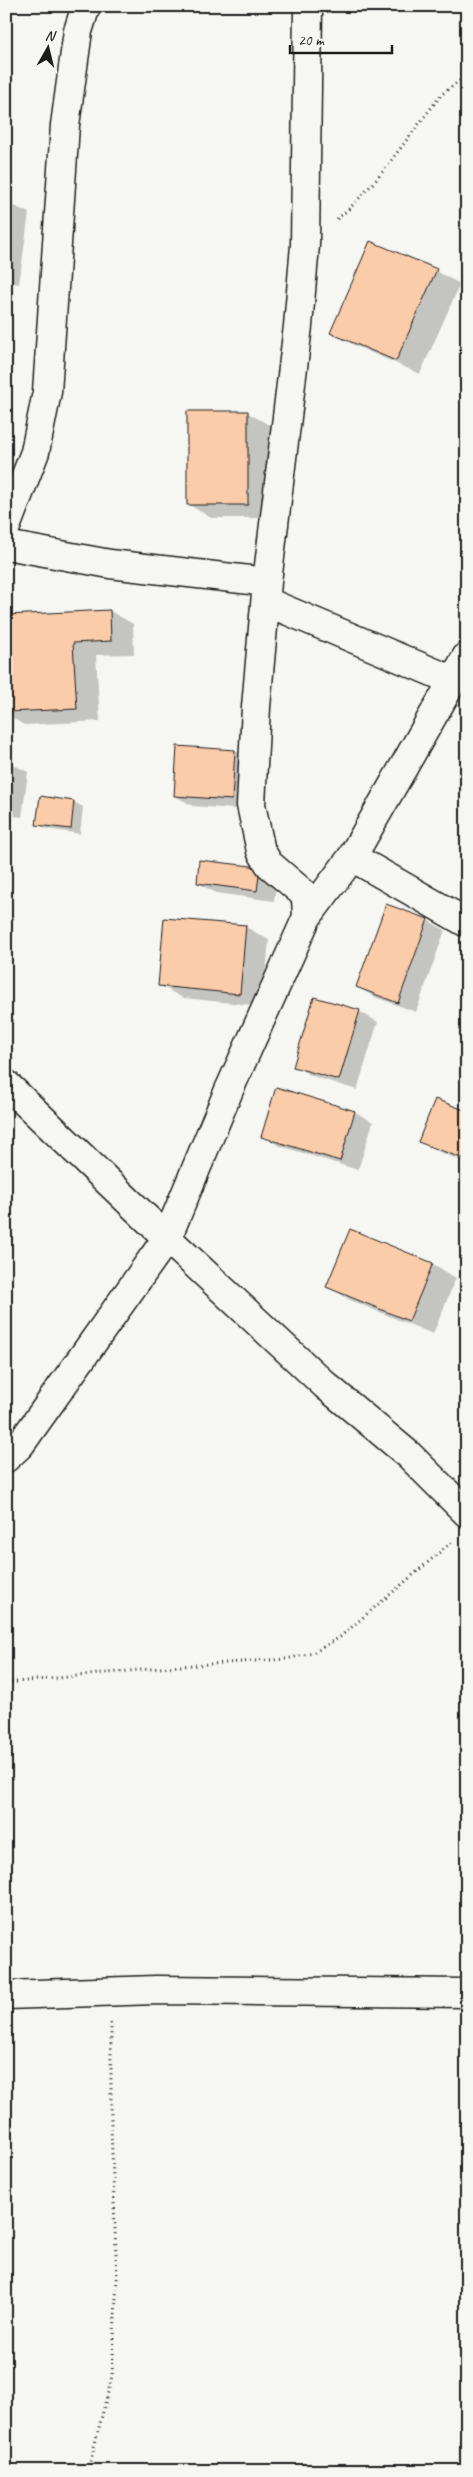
<svg xmlns="http://www.w3.org/2000/svg" width="473" height="2477" viewBox="0 0 473 2477" font-family="Caveat,sans-serif">
  <style>
    .shadow { fill: #0003 }
    .building { fill: #fbccaa; stroke: #1c1c1c }
    .lines { fill: none; stroke-linecap: round; stroke-linejoin: round }
    .street-casing { stroke: #1c1c1c; stroke-width: 31 }
    .path { stroke: #1c1c1c; stroke-width: 3; stroke-dasharray: 1 4; stroke-linecap: butt }
    .street { stroke: #f6f6f2; stroke-width: 28 }
  </style>
  <rect width="100%" height="100%" fill="#f6f6f2"/>
  <filter id="ink" filterUnits="userSpaceOnUse"><feTurbulence type="fractalNoise" baseFrequency=".02" numOctaves="2"/><feDisplacementMap in="SourceGraphic" scale="10" xChannelSelector="R" yChannelSelector="G"/><feConvolveMatrix kernelMatrix="1 2 1 2 8 2 1 2 1" color-interpolation-filters="sRGB"/></filter>
  <g filter="url(#ink)">
    <path class="shadow" d="M6,202L29,213L19,284L6,282Z
      M371,242L436,271L460,284L420,374L354,345L331,332Z
      M248,413L271,426V518H211L188,504Z
      M110,611L133,624L134,654L96,655L100,721L24,725L6,714V616Z
      M179,747L235,751L253,761L249,810L193,806L175,796Z
      M6,761L28,772L22,817L6,815Z
      M74,802L83,807L80,834L47,829L38,824Z
      M259,868L277,878L274,901L216,893L198,883Z
      M427,920L445,930L416,1012L375,997L357,987Z
      M246,927L269,940L263,1006L183,998L159,985Z
      M315,998L360,1012L378,1022L357,1090L312,1076L294,1066Z
      M276,1089L355,1112L373,1122L358,1170L280,1146L262,1136Z
      M467,1113V1163L437,1151L420,1141Z
      M350,1230L433,1264L456,1278L433,1334L350,1300L327,1286Z"/>
    <path class="building" d="M6,201L11,202L6,241Z
      M370,241L437,269L396,361L330,333Z
      M187,411H248V505H187Z
      M110,610L111,641L73,643L77,709L6,712V615Z
      M177,746L235,750L232,800L174,796Z
      M6,760H11L6,793Z
      M40,796L74,801L71,829L36,825Z
      M199,860L260,867L257,891L197,883Z
      M386,904L428,919L398,1003L356,987Z
      M164,918L246,925L240,994L158,986Z
      M314,997L360,1010L339,1080L293,1067Z
      M276,1087L355,1111L340,1161L261,1137Z
      M435,1099L467,1111V1160L418,1142Z
      M350,1229L433,1263L409,1321L326,1287Z"/>
    <g class="lines">
      <defs>
        <path id="street" d="M6,527L35,452L47,392L65,125L78,31L86,6
          M6,545L110,564L267,582
          M267,602L454,681
          M352,857L467,923
          M307,917L352,857L467,656
          M6,1084L167,1238L325,1385L409,1455L467,1513
          M6,1458L20,1445L167,1238L229,1090L307,917L306,898L303,893L269,864L261,851L251,805L256,707L267,582L298,326L305,245L308,6
          M6,1995L156,1990L467,1993"/>
      </defs>
      <use href="#street" class="street-casing"/>
      <path class="path" d="M337,219L351,207L377,179L441,95L467,75
        M6,1683L180,1666L286,1659L313,1653L340,1637L453,1541
        M88,2471L112,2376L117,2279L111,2126V2022"/>
      <use href="#street" class="street"/>
    </g>
  </g>
  <rect width="473" height="2477" fill="none" stroke="#f6f6f2" stroke-width="25"/>
  <rect x="12" y="12" width="448" height="2452" fill="none" stroke="#1c1c1c" stroke-width="2" filter="url(#ink)"/>
  <g transform="translate(48 48) rotate(8)" stroke="#f6f6f2" stroke-width="4" paint-order="stroke">
  <path d="M0-4L9 19L0 12L-9 19Z" fill="#1c1c1c"/>
  <text y="-8" font-size="14" font-weight="bold" text-anchor="middle" fill="#1c1c1c">N</text>
  </g>
  <path d="M290 45v8h102v-8" fill="none" stroke="#1c1c1c" stroke-width="2.5"/>
  <text x="298" y="45" font-size="15" fill="#1c1c1c" stroke="#f6f6f2" stroke-width="4" paint-order="stroke">20 m</text>
</svg>
